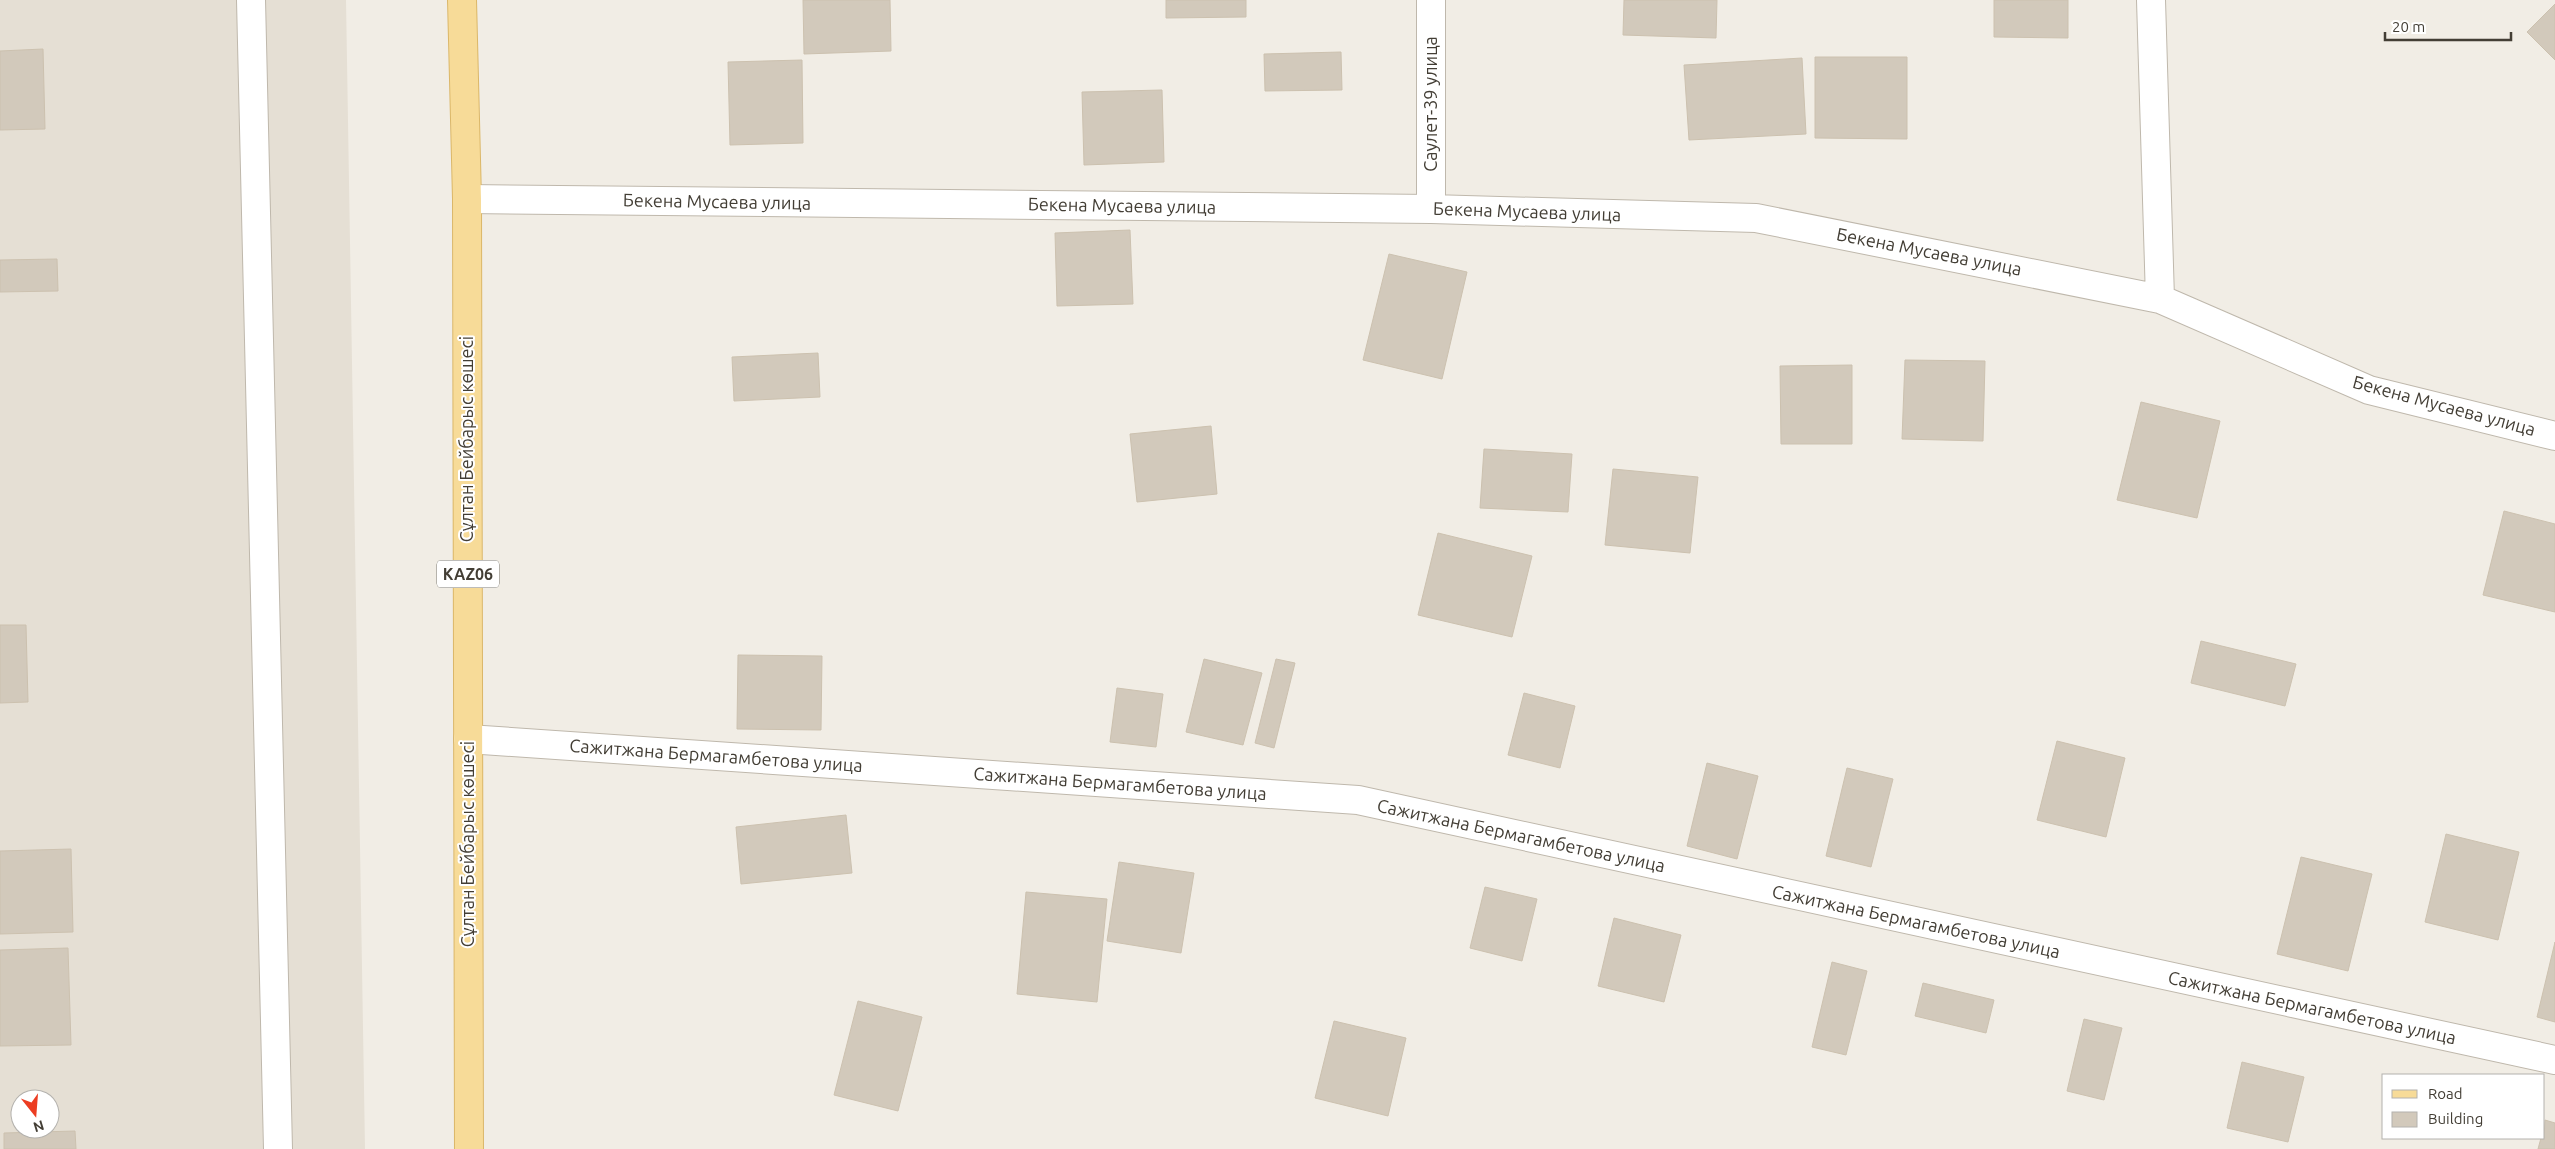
<svg xmlns="http://www.w3.org/2000/svg" width="2555" height="1149" viewBox="0 0 2555 1149" font-family="Ubuntu,sans-serif">
  <style>
    .residential { fill: #e5dfd4; fill-rule: evenodd }
    .building { fill: #d2c9bb; stroke: #ccc1af }
    .lines { fill: none; stroke-linecap: round; stroke-linejoin: round }
    .minor-casing { stroke: #bfb8ac; stroke-width: 30 }
    .major-casing { stroke: #dbb769; stroke-width: 30 }
    .minor { stroke: #fff; stroke-width: 28 }
    .major { stroke: #f7db98; stroke-width: 28 }
    .labels { text-anchor: middle; stroke-width: 4; stroke-linejoin: round; paint-order: stroke }
    .shield { fill: #fff; stroke: #7b7872; stroke-width: 1 }
    .shield-label { font-size: 16px; font-weight: bold; fill: #433e35 }
    .street-label { font-size: 18px; fill: #433e35; stroke: #fff }
  </style>
  <rect width="100%" height="100%" fill="#f1ede5"/>
  <path class="residential" d="M0,0H346L365,1149H0ZM20,1099H50V1129H20Z"/>
  <path class="building" d="M803,0H890L891,51L804,54Z
    M1166,0H1246V17L1166,18Z
    M1624,0H1717L1716,38L1623,35Z
    M1994,0H2068V38L1994,37Z
    M2555,4V60L2527,32Z
    M43,49L45,129L0,130V51Z
    M1341,52L1342,90L1265,91L1264,54Z
    M1815,57H1907V139L1815,138Z
    M1802,58L1806,134L1689,140L1684,65Z
    M802,60L803,143L730,145L728,62Z
    M1162,90L1164,162L1084,165L1082,92Z
    M1130,230L1133,304L1057,306L1055,233Z
    M1389,254L1467,272L1442,379L1363,360Z
    M57,259L58,291L0,292V260Z
    M818,353L820,397L734,401L732,357Z
    M1905,360L1985,361L1983,441L1902,439Z
    M1852,365V444H1781L1780,366Z
    M2141,402L2220,421L2197,518L2117,500Z
    M1211,426L1217,494L1137,502L1130,434Z
    M1484,449L1572,454L1568,512L1480,508Z
    M1613,469L1698,477L1690,553L1605,545Z
    M2504,511L2555,524V612L2483,595Z
    M1438,533L1532,556L1512,637L1418,615Z
    M0,625H26L28,702L0,703Z
    M2201,641L2296,664L2285,706L2191,683Z
    M738,655L822,656L821,730L737,729Z
    M1204,659L1262,673L1243,745L1186,732Z
    M1276,659L1295,663L1274,748L1255,743Z
    M1117,688L1163,694L1156,747L1110,742Z
    M1524,693L1575,706L1560,768L1508,755Z
    M2057,741L2125,758L2106,837L2037,820Z
    M1707,763L1758,776L1737,859L1687,846Z
    M1847,768L1893,779L1871,867L1826,856Z
    M846,815L852,873L741,884L736,827Z
    M2446,834L2519,852L2498,940L2425,922Z
    M71,849L73,932L0,934V851Z
    M2301,857L2372,874L2348,971L2277,954Z
    M1119,862L1194,873L1181,953L1107,941Z
    M1485,887L1537,899L1522,961L1470,948Z
    M1026,892L1107,899L1097,1002L1017,994Z
    M1614,918L1681,935L1664,1002L1598,986Z
    M2555,942V1022L2537,1017Z
    M68,948L71,1045L0,1046V950Z
    M1832,962L1867,971L1846,1055L1812,1047Z
    M1923,983L1994,1000L1986,1033L1915,1016Z
    M858,1001L922,1017L898,1111L834,1095Z
    M2084,1019L2122,1028L2104,1100L2067,1091Z
    M1334,1021L1406,1038L1388,1116L1315,1098Z
    M2242,1062L2304,1077L2288,1142L2227,1128Z
    M2545,1120L2555,1123V1149H2538L2541,1138H2544Z
    M75,1131L76,1149H4V1133Z"/>
  <g class="lines">
    <defs>
      <path id="minor" d="M251,0L278,1149
        M2151,0L2160,299
        M467,199L1431,209L1756,218L2160,299L2369,390L2555,436
        M1431,209V0
        M468,739L1358,800L2555,1060"/>
      <path id="major" d="M462,0L467,199L469,1149"/>
    </defs>
    <use href="#minor" class="minor-casing"/>
    <use href="#major" class="major-casing"/>
    <use href="#minor" class="minor"/>
    <use href="#major" class="major"/>
  </g>
  <g class="labels">
    <rect class="shield" x="437" y="560.5" width="62" height="27" rx="4"/>
    <g class="shield-label">
      <text x="468" y="580">KAZ06</text>
    </g>
    <g class="street-label">
      <text transform="translate(1431 104) rotate(-90)" y="6">Саулет-39 улица</text>
      <text transform="translate(717 202) rotate(1)" y="6">Бекена Мусаева улица</text>
      <text transform="translate(1122 206) rotate(1)" y="6">Бекена Мусаева улица</text>
      <text transform="translate(1527 212) rotate(2)" y="6">Бекена Мусаева улица</text>
      <text transform="translate(1929 252) rotate(11)" y="6">Бекена Мусаева улица</text>
      <text transform="translate(2444 406) rotate(15)" y="6">Бекена Мусаева улица</text>
      <text transform="translate(467 439) rotate(-90)" y="6">Сұлтан Бейбарыс көшесі</text>
      <text transform="translate(716 756) rotate(4)" y="6">Сажитжана Бермагамбетова улица</text>
      <text transform="translate(1120 784) rotate(4)" y="6">Сажитжана Бермагамбетова улица</text>
      <text transform="translate(1521 836) rotate(12)" y="6">Сажитжана Бермагамбетова улица</text>
      <text transform="translate(468 844) rotate(-90)" y="6">Сұлтан Бейбарыс көшесі</text>
      <text transform="translate(1916 922) rotate(12)" y="6">Сажитжана Бермагамбетова улица</text>
      <text transform="translate(2312 1008) rotate(12)" y="6">Сажитжана Бермагамбетова улица</text>
    </g>
  </g>
  <rect x="2382" y="1074" width="162" height="65" fill="#ffffff" stroke="#b4b2ae"/>
  <rect x="2392" y="1090" width="25" height="8" fill="#f7db98" stroke="#b4b2ae"/>
  <text x="2428" y="1099" font-size="15" fill="#433e35">Road</text>
  <rect x="2392" y="1112" width="25" height="15" fill="#d2c9bb" stroke="#b4b2ae"/>
  <text x="2428" y="1124" font-size="15" fill="#433e35">Building</text>
  <g transform="translate(35 1114) rotate(163)"><circle r="24" fill="#ffffff" stroke="#b4b2ae"/>
  <path d="M0-4L9 19L0 12L-9 19Z" fill="#ec3d22"/>
  <text y="-8" font-size="14" font-weight="bold" text-anchor="middle" fill="#433e35">N</text>
  </g>
  <path d="M2385 32v8h126v-8" fill="none" stroke="#433e35" stroke-width="2.5"/>
  <text x="2392" y="32" font-size="15" fill="#433e35" stroke="#ffffff" stroke-width="4" paint-order="stroke">20 m</text>
</svg>
